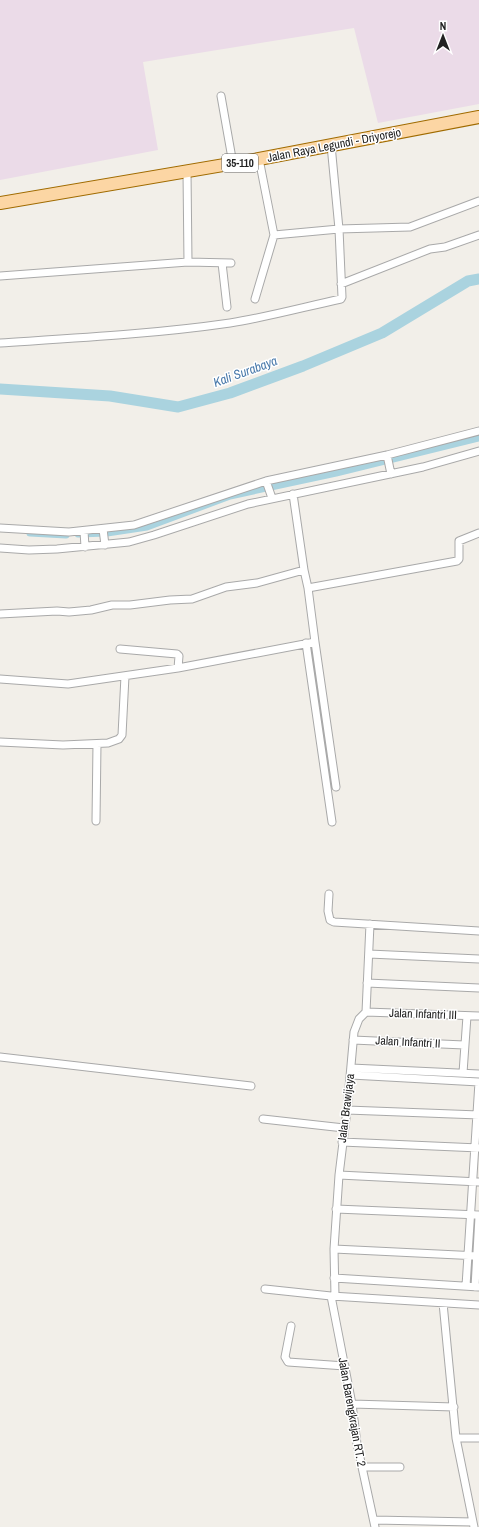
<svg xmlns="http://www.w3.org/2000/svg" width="479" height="1527" viewBox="0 0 479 1527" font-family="'Archivo Narrow',sans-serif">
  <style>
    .industrial { fill: #ebdbe8 }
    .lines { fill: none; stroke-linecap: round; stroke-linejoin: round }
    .canal { stroke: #aad3df; stroke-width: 7 }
    .river { stroke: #aad3df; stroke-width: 11 }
    .minor-casing { stroke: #a9a9a9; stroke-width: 9 }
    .primary-casing { stroke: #a06b00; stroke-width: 14 }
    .minor { stroke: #fff; stroke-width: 7 }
    .primary { stroke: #fcd6a4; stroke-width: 12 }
    .labels { text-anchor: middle; stroke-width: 3; stroke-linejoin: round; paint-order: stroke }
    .shield { fill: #fff; stroke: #646464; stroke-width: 1 }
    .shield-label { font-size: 11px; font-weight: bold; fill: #222 }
    .street-label { font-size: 12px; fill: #222; stroke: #fff }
    .water-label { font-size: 13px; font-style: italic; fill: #4a7aab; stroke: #fff }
  </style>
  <rect width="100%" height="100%" fill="#f2efe9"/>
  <path class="industrial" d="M0,0H479V104L378,123L354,28L143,62L158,150L0,180Z"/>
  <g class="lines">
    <path class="canal" d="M30,533L66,535
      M78,534L107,533L147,527L230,496L336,473L479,438"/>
    <path class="river" d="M0,389L110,396L178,407L230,393L303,366L382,333L468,281L479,279"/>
    <defs>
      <path id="minor" d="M221,96L233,164
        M259,159L274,235
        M188,262L231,263
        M222,263L227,307
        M0,276L188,262L187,172
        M341,284L430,249L445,247L479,235
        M255,299L274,235L339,229L331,145
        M0,343C77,338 154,334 230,323C268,317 304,307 341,299L342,297L339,229L410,227L479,201
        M387,455L391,474
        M266,481L272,498
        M0,528L69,532L134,525L266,481L387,455L479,431
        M103,529L105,545
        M84,531L85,547
        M0,548L29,550L57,549L129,542L154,535L248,504L423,467L479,451
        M308,588L457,561L459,559V541L479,533
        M0,614L57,611L69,612L91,610L112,605H130L170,600L192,599L226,587L257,583L304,570L293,494
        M315,642L336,787
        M306,643L332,822
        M120,649L177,654L179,656L178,668
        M0,679L68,684L178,668L315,642L308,588L304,570
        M0,742L63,745L108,743L119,739L122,735L125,676
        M96,821L97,744
        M329,894L328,911L330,920L334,922L479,931
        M369,954L479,959
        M367,983L479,988
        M366,1012L479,1016
        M353,1040L464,1045
        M0,1057L251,1086
        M351,1068L479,1074
        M463,1073L467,1016
        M351,1075L479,1082L466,1286
        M347,1110L479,1115
        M263,1119L344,1128
        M342,1142L479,1148
        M339,1175L479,1182
        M336,1209L479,1215
        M334,1249L479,1256
        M334,1278L479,1287
        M475,1287L479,1217
        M265,1289L331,1296L479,1305
        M331,1296L352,1404L357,1444L375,1527
        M335,1296L334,1249L339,1175L347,1110L354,1032L359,1019L366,1012L370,924
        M443,1303L456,1438L474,1527
        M291,1326L285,1357L288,1362L345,1366
        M352,1404L454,1407
        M456,1438H479
        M362,1467H400
        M374,1520L473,1522"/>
      <path id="primary" d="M0,203L259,159L479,117"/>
    </defs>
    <use href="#minor" class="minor-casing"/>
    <use href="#primary" class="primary-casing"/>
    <use href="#minor" class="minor"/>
    <use href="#primary" class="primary"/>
  </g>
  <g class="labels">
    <rect class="shield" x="222" y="154" width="36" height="18" rx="3"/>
    <g class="shield-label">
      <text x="240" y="167">35-110</text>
    </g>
    <g class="street-label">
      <text transform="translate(334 145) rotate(-11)" y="4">Jalan Raya Legundi - Driyorejo</text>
      <text transform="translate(423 1014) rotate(2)" y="4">Jalan Infantri III</text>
      <text transform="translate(408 1042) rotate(3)" y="4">Jalan Infantri II</text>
      <text transform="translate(346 1108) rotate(-83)" y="4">Jalan Brawijaya</text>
      <text transform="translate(352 1412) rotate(80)" y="4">Jalan Barengkrajan RT. 2</text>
    </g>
    <g class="water-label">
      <text transform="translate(245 371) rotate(-20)" y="5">Kali Surabaya</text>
    </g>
  </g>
  <g transform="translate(443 36)" stroke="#ffffff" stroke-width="3" paint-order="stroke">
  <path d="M0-3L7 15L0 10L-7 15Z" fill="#222222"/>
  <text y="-6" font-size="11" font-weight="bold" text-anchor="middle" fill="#222222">N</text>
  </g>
</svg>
